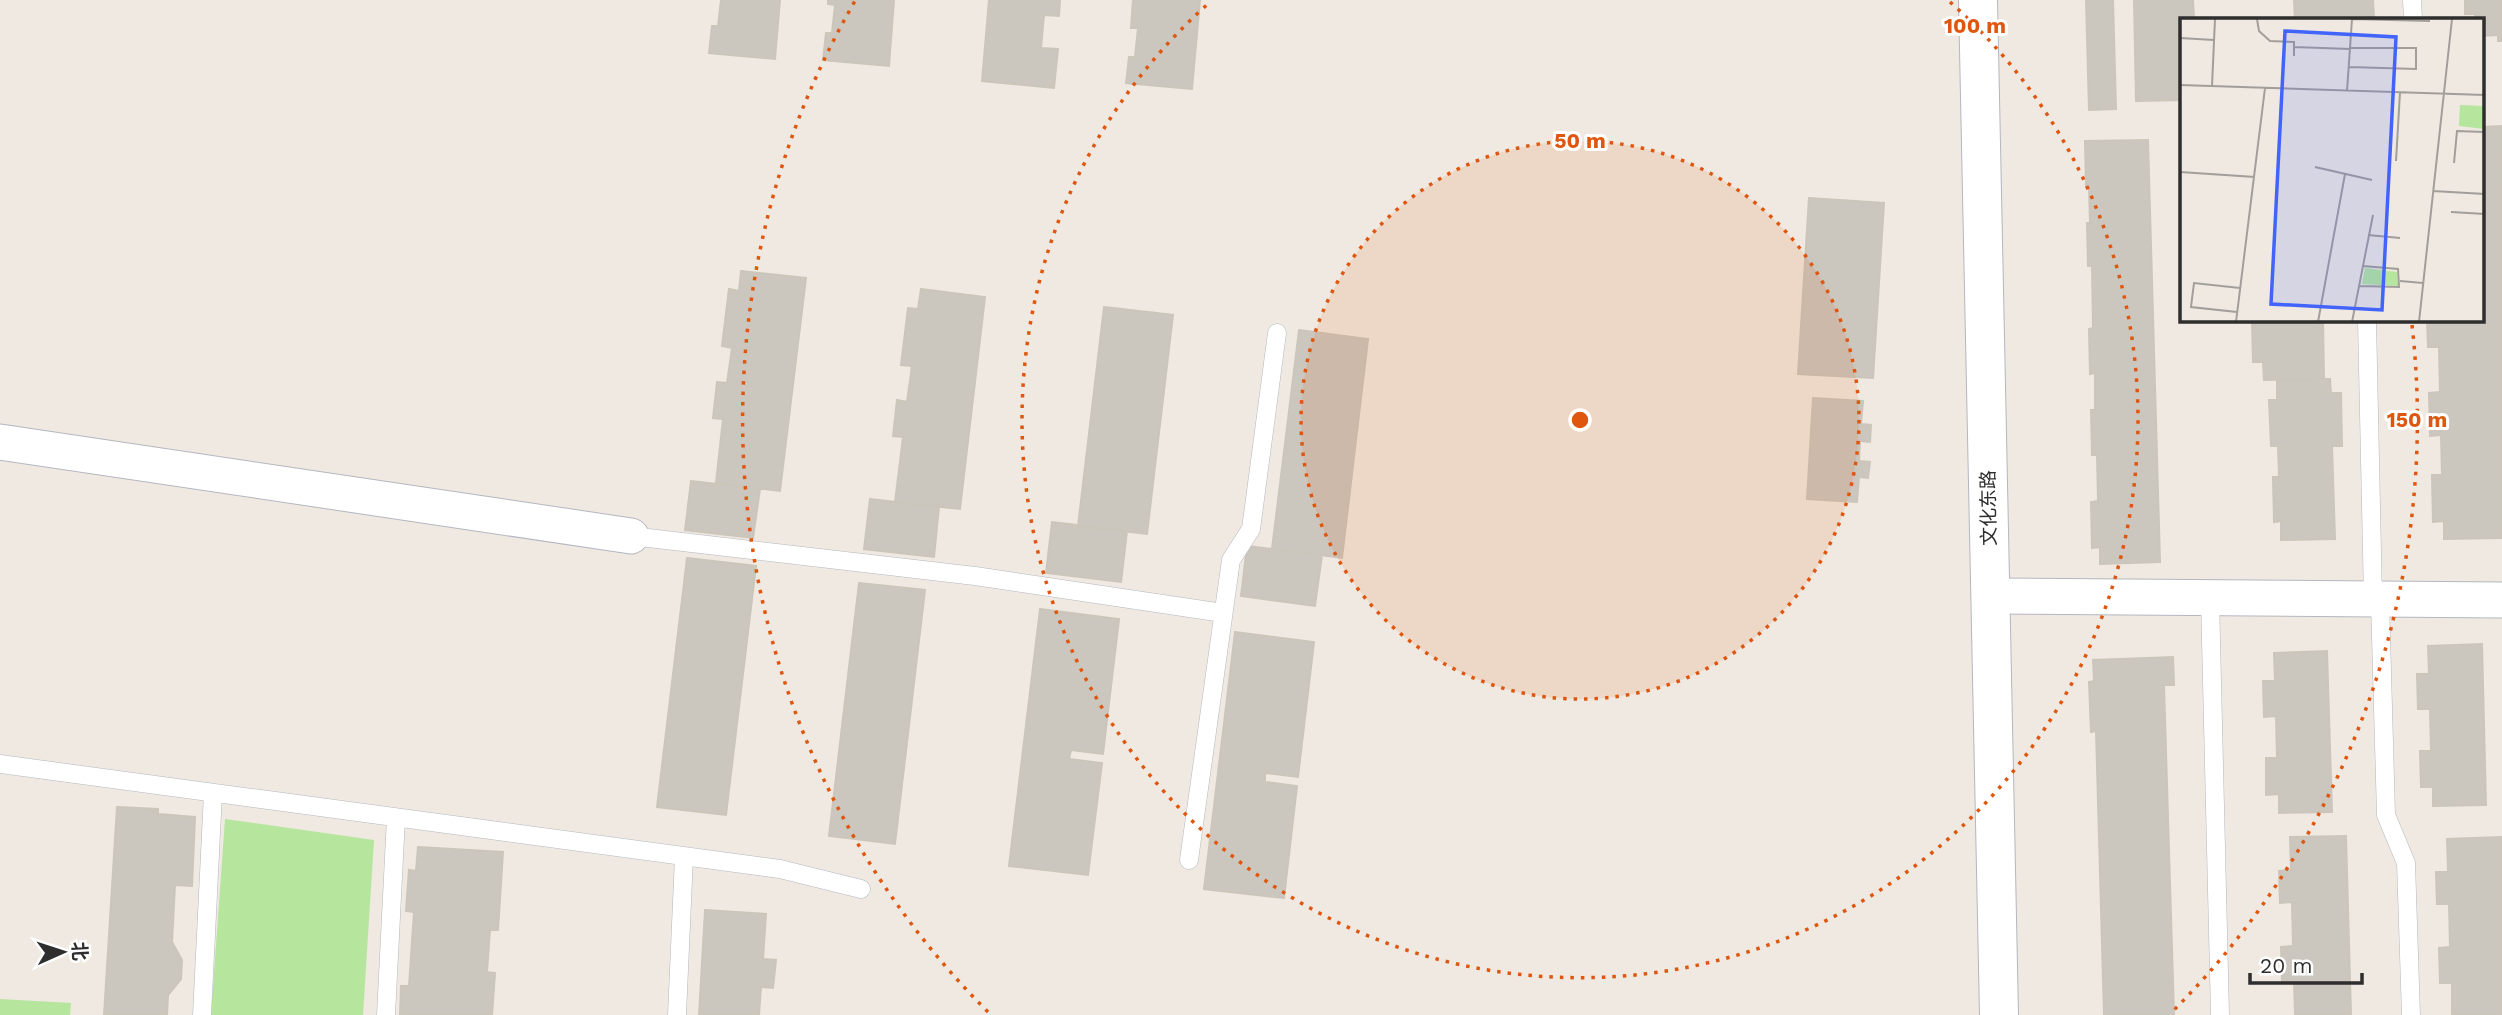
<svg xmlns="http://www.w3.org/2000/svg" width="2502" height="1015" viewBox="0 0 2502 1015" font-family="'Work Sans','Noto Sans SC',sans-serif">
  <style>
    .green { fill: #b6e59e }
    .building { fill: #cbc7bf; stroke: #cbc5ba; stroke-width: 2 }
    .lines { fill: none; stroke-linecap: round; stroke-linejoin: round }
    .lane-casing { stroke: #b4b7c1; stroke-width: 19 }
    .street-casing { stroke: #b4b7c1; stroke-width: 37 }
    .secondary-casing { stroke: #b4b7c1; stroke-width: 40 }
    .lane { stroke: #fff; stroke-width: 18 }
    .street { stroke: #fff; stroke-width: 35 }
    .secondary { stroke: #fff; stroke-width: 38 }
    .ring { fill: none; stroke: #df570e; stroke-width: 3.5; stroke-dasharray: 3.5 7 }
    .labels { text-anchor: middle; stroke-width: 6; stroke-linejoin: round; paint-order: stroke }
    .street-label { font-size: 19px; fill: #2e2e2e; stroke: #fff }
    .inset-road { fill: none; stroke: #a29e99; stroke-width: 2 }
    .view { fill: #4264fb; fill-opacity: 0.15; stroke: #4264fb; stroke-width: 3.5 }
    .inset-edge { fill: none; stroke: #2e2e2e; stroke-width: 3.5 }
    .centre { fill: #df570e; stroke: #fff; stroke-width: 3.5 }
    .ring-label { font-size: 21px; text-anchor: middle; font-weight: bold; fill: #df570e; stroke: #fff; stroke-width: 6; stroke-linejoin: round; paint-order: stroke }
  </style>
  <rect width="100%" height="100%" fill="#efe9e1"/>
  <path class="green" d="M225,819L374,840L363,1015H211Z
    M0,999L71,1003L70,1015H0Z"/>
  <path class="building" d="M721,0H780L775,59L709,53L712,26H718Z
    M828,0H894L889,66L823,60L826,33H832L835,5L828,4Z
    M989,0H1060L1059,16L1044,15L1041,48L1058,49L1054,88L982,81Z
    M1133,0H1200L1192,89L1126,83L1129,57H1135L1138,28H1131Z
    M2086,0H2113L2116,109L2089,110Z
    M2134,0H2193L2194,19H2182V100L2136,101Z
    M2294,0H2373L2374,19H2295Z
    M2465,0H2502V41H2498V35L2483,36V19H2475V14H2465Z
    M2501,126L2502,538L2444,539V521L2433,522L2432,475H2442L2441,435L2430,436L2429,393L2440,392L2439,347H2428L2427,320H2483V127Z
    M2148,140L2160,562L2100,564V547L2092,548L2091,502L2098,501L2097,455H2092L2091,410H2095V373L2090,374L2089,329L2093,328L2092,266H2088L2087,223H2090L2089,187H2086L2085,141Z
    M1809,198L1884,203L1873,378L1798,374Z
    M741,271L806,278L780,491L716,483L723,419L713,418L717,382L727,383L732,348L722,346L729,289L739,291Z
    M921,289L985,297L960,509L895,502L903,437L893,436L897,400L907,402L912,366L901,365L908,308L918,309Z
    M1104,307L1173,315L1147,534L1078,526Z
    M2252,320H2323L2324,379L2264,380L2263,362H2253Z
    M1299,330L1368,339L1342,558L1272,549Z
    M2324,379H2330L2331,393H2341L2342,446H2332L2335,539L2281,540V521L2274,522L2273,477H2279L2278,446H2271L2269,400H2277V380Z
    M1813,398L1863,401L1861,424L1871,425L1870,442L1860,441L1859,461L1870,462L1868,478L1859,477L1857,502L1807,499Z
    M691,481L760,489L753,538L685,530Z
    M870,499L939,507L934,557L864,549Z
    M1052,522L1127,531L1121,582L1046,573Z
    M1247,546L1322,555L1315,606L1241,596Z
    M687,558L756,566L726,815L657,807Z
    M859,583L925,590L895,844L829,836Z
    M1040,609L1119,619L1103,754L1071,750L1069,759L1102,763L1088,875L1009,866Z
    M1235,632L1314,642L1298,777L1265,773V782L1297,786L1284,898L1204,889Z
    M2482,644L2486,805L2433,806V787H2421L2420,751H2431L2430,709H2418L2417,674H2429L2428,646Z
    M2327,651L2332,812L2279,813V794L2266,795V758H2277L2276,716L2264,717L2263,681H2275L2274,653Z
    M2173,657L2174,685H2164L2174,1015H2104L2096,731L2091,732L2089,682L2094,681L2093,660Z
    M117,807L158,809V814L195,817L192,886L175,885L172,942L182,960L181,979L168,995L167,1015H104Z
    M2346,836L2351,1015H2295L2294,982H2282L2281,947L2293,946L2292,902L2280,903L2279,871L2291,870L2290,837Z
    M2502,837V1015H2452V983H2440L2439,948L2450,947L2449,904H2437L2436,872H2448L2447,839Z
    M418,847L503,852L498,930H490L487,972L495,973L492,1015H400L401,986H409L414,912L406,911L409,870L416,871Z
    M705,910L766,914L763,959L776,960L773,988L761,987L759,1015H699Z"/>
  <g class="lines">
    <defs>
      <path id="lane" d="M2412,0L2413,19
        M2367,320L2373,599
        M631,536L975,576L1223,613
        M2210,598L2220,1015
        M2380,600L2386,815L2406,863L2411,1015
        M0,764L780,869L861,889
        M1189,860L1231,560L1251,529L1277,333
        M202,1015L213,793
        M386,1015L396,818
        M677,1015L684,857"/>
      <path id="street" d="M0,442L631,536
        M1990,596L2502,600"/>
      <path id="secondary" d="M1978,0L1999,1015"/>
    </defs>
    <use href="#lane" class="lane-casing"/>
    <use href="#street" class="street-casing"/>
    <use href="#secondary" class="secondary-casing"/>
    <use href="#lane" class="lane"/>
    <use href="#street" class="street"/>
    <use href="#secondary" class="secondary"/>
  </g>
  <circle cx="1580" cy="420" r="279" fill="#df570e" fill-opacity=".12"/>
  <g class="ring">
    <circle cx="1580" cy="420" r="279"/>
    <path d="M1950 2A558 558 0 1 1 1210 2"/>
    <path d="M988 1012A837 837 0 0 1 855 1M2412 325A837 837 0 0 1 2172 1012"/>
  </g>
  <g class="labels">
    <g class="street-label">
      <text transform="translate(1988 508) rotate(-91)" y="7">文化东路</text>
    </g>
  </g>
  <g transform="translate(2180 18)">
    <rect width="304" height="304" fill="#efe9e1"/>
    <path d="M280,87L304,88V111L279,108ZM185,250L217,254L218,268L182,266Z" fill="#b6e59e"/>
    <path class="inset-road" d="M77,1L79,13L90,23L114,24V38M172,1L250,3M0,20L34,22M114,29L170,31M169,49L236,51V30H170M0,67L305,77M32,68L35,1M167,73L172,1M216,143L220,74M274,145L277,113L305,114M135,149L192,162M0,154L75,159M253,173L305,176M271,194L305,196M188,217L220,220M220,263L243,265M179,268L219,269L218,251L183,248M57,294L11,289L14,265L60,270M56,304L85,70M138,304L165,156M172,304L193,197M239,304L272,1"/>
    <path class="view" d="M105,13L216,19L202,292L91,286Z"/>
    <rect width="304" height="304" class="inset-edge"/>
  </g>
  <circle cx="1580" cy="420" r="10" class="centre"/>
  <g class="ring-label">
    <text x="1975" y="33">100 m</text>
    <text x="1580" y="148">50 m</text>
    <text x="2417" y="427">150 m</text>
  </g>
  <g transform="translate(63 952) rotate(87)" stroke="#ffffff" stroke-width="5" paint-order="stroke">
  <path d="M0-5L12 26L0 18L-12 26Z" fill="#2e2e2e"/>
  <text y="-10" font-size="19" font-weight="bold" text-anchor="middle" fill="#2e2e2e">北</text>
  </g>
  <path d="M2250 973v10h112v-10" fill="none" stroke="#2e2e2e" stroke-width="3.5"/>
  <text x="2260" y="973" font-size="21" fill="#2e2e2e" stroke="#ffffff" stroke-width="5" paint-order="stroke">20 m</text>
</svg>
